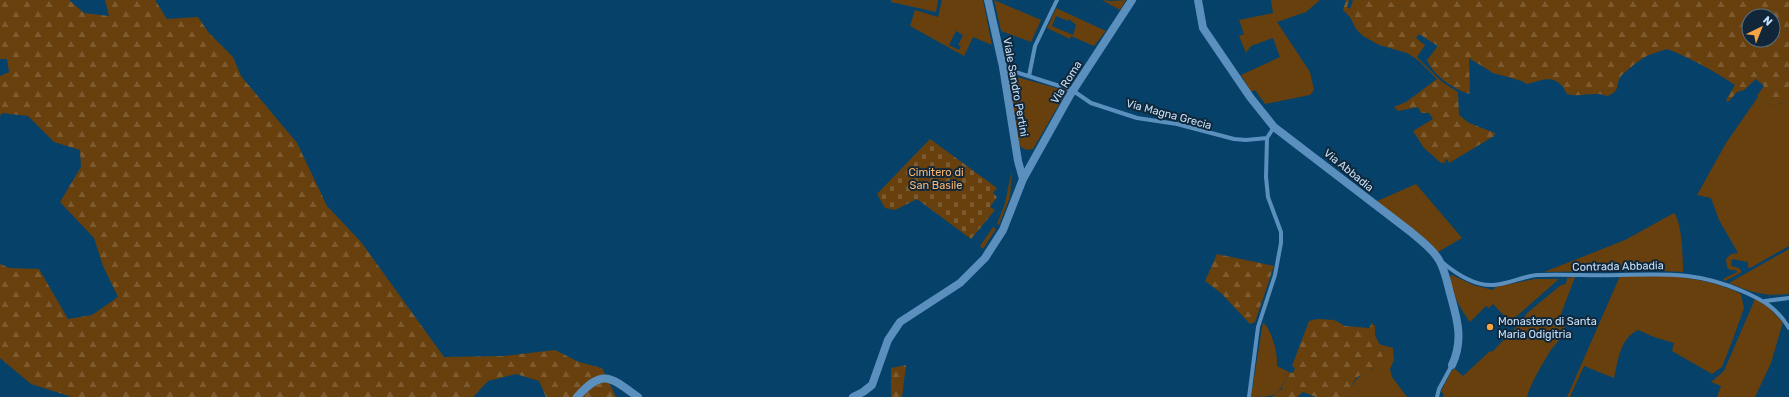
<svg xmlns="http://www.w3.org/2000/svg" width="1789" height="397" viewBox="0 0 1789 397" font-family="Rubik,sans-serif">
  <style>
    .grass { fill: #68400d; fill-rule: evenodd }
    .forest { fill: url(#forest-firs); fill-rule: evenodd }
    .cemetery { fill: url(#cemetery-stones) }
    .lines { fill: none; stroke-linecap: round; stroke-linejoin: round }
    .street { stroke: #5b90be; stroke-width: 4 }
    .secondary { stroke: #5b90be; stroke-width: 8 }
    .poi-dot { fill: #f5a345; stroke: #112739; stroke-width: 1.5 }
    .labels { text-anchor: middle; stroke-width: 4; stroke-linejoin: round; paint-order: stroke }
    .street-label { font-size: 11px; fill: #c5e0f9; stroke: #112739 }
    .park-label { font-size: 11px; fill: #fbb56c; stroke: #112739 }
    .poi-label { font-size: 11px; fill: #c5e0f9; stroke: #112739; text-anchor: start }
  </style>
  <defs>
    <pattern id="forest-firs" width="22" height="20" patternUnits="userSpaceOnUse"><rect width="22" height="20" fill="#68400d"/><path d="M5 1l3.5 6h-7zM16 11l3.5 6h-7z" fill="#7c5b31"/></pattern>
    <pattern id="cemetery-stones" width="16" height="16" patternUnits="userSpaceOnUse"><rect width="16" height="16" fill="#68400d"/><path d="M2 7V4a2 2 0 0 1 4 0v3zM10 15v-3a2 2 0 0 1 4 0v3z" fill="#7c5b31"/></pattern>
  </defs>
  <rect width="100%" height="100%" fill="#054169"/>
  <path class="grass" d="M891,0H938L936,12L891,2Z
    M942,0H983L992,45L973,37L964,56L910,26L915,10L938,17ZM956,31L963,35L958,45L961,46L959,50L949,45Z
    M994,0L1041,20L1031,42L1001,31Z
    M1102,0L1112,1L1126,0L1120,10Z
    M1271,0H1320L1306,12L1277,22L1310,72L1314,90L1310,95L1265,104L1255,90L1251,92L1241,75L1280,57L1273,38L1251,46L1246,53L1239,36L1244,34L1239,20L1273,13Z
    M1384,0H1405L1406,7L1386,2Z
    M1056,8L1106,31L1094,46L1071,36L1070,39L1047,28ZM1056,16L1068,21L1069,19L1076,25L1073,35L1052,26Z
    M1006,74L1067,91L1033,149C1027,151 1023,149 1019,145Z
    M1758,97L1772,106L1789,101V246L1750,268L1748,267V262L1732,259L1731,266L1739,268L1742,272L1725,281L1723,279L1737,272L1736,270H1730L1727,267L1726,259L1731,254L1738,253L1719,220L1711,198L1697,195L1726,143Z
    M1012,169L1010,197L999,225L997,224L1005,203Z
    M1416,184L1462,238L1438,252L1430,243L1375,202Z
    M1674,213C1682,222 1683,258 1683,272L1642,270L1544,272L1625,240Z
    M993,227L996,229L983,249L980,246Z
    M1789,249V294C1766,297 1750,292 1729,283Z
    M1452,275L1473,285L1493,290L1495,287L1535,279H1559L1510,322L1493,304L1489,308L1486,306L1470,322C1460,308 1451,293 1450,276Z
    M1662,275C1690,278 1715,281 1741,294L1744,308L1733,339L1722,367L1712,374L1672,351L1674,343L1654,337L1638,330C1620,338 1618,361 1614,378L1584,366L1570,397H1567L1620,276Z
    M1575,277L1558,322L1565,326C1562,342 1554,343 1548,355C1541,366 1530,385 1527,397H1443L1444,395L1441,391L1452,370L1455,369L1463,376L1490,351L1492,352L1519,324L1527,313L1561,285L1566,284L1567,278Z
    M1755,299L1767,306L1783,322L1771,363L1755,397H1717L1721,386L1711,382L1724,371Z
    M1263,322C1272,331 1278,353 1277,366L1289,372C1279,396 1277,397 1251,397Z
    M1379,344L1393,348L1394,360L1390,369L1392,377L1407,397H1353L1351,388L1354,382L1364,372L1373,369L1384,354Z"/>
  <path class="forest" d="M0,0H69L84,13L109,16L105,0H155L167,19L198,17L209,33L233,57L241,76L297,143L327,206L361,242L444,357L504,356L555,350L579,362L602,368L616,397H546L539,381L516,374L488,381L473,397H72L31,384L0,358V264L9,268L39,269L68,319L92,315L118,297L103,266L94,238L60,202L81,167L80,150L54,142L28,116L2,113L0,116V76L9,72L7,59H0Z
    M1346,0H1349L1347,7L1350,9L1353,0H1384L1405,7V0H1789V101L1772,106L1758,97L1757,96L1764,86L1756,79L1744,90L1737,92L1728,102L1726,100L1735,85C1714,71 1691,58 1667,49C1661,51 1654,53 1649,55C1641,58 1630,68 1624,73C1613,82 1623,91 1607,96C1594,91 1580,98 1567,94C1565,92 1565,89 1562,86C1552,74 1540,81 1527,84L1522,81L1493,73L1469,58L1470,94C1453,89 1434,76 1427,60L1438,46L1419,34L1416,38L1425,45L1417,57L1442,82L1458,92L1459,115L1469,123L1495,133L1494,136L1449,163L1447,159L1445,160V164L1444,162L1441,163L1424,148L1413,131L1433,119L1429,113H1421L1418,107L1398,111L1394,107L1406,102L1437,79L1418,60L1407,53L1379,45L1363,36L1356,29L1350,17L1343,10ZM1749,16H1773V40H1749Z
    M1217,254L1274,266L1255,322L1250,324L1221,293L1205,281Z
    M1317,319L1334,320L1345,326L1369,328L1372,323L1375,326V335L1384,354C1381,358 1379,363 1375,367C1368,373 1352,375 1352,388C1351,390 1353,394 1353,397H1316L1303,392L1297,397H1272L1282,389L1289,372L1293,373L1295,368L1292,366L1309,321Z
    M906,365L902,397H891V368Z"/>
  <path class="cemetery" d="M930,139L997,188L993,193L997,197L990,207L995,210L971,239L917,199L895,210L885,208L877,194Z"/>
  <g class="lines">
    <path class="street" d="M1003,68L1072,90L1091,103L1137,118L1177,124L1234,139L1246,140L1267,138
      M1029,76L1035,46L1057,0
      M1442,262C1455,273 1474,286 1493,285C1509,284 1523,276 1538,275C1565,274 1593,276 1620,275C1668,274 1697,272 1742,291C1763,300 1777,308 1789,328
      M1765,301L1789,298
      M1249,397L1258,327L1275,275L1281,243V232L1268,197L1266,177L1267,138L1274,127
      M1437,397L1439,389L1452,365"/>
    <path class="secondary" d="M988,0L1003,67L1018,161L1023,179
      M1198,0L1203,28L1250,97L1274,127L1411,232C1420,240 1433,249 1439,260C1445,270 1447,282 1450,293C1457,318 1464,340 1452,365
      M577,397C603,368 610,377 638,397
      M853,397L863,392L872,385L888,340L900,322L960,283L985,258L1003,230L1023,179L1070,95L1132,0"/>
  </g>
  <circle class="poi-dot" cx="1490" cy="327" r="4"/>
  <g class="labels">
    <g class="street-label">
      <text transform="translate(1066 82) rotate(-58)" y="4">Via Roma</text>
      <text transform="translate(1016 87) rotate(80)" y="4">Viale Sandro Pertini</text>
      <text transform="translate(1169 114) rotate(15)" y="4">Via Magna Grecia</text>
      <text transform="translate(1349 170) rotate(39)" y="4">Via Abbadia</text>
      <text transform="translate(1618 266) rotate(-1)" y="4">Contrada Abbadia</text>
    </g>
    <g class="park-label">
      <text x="936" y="176">Cimitero di<tspan x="936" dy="13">San Basile</tspan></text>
    </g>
    <g class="poi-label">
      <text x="1498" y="325">Monastero di Santa<tspan x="1498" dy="13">Maria Odigitria</tspan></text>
    </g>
  </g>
  <g transform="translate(1761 28) rotate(43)"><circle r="19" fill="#112739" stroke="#597186"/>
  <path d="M0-3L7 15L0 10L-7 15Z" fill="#f5a345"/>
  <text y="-6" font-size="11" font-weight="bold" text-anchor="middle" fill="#c5e0f9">N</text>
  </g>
</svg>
